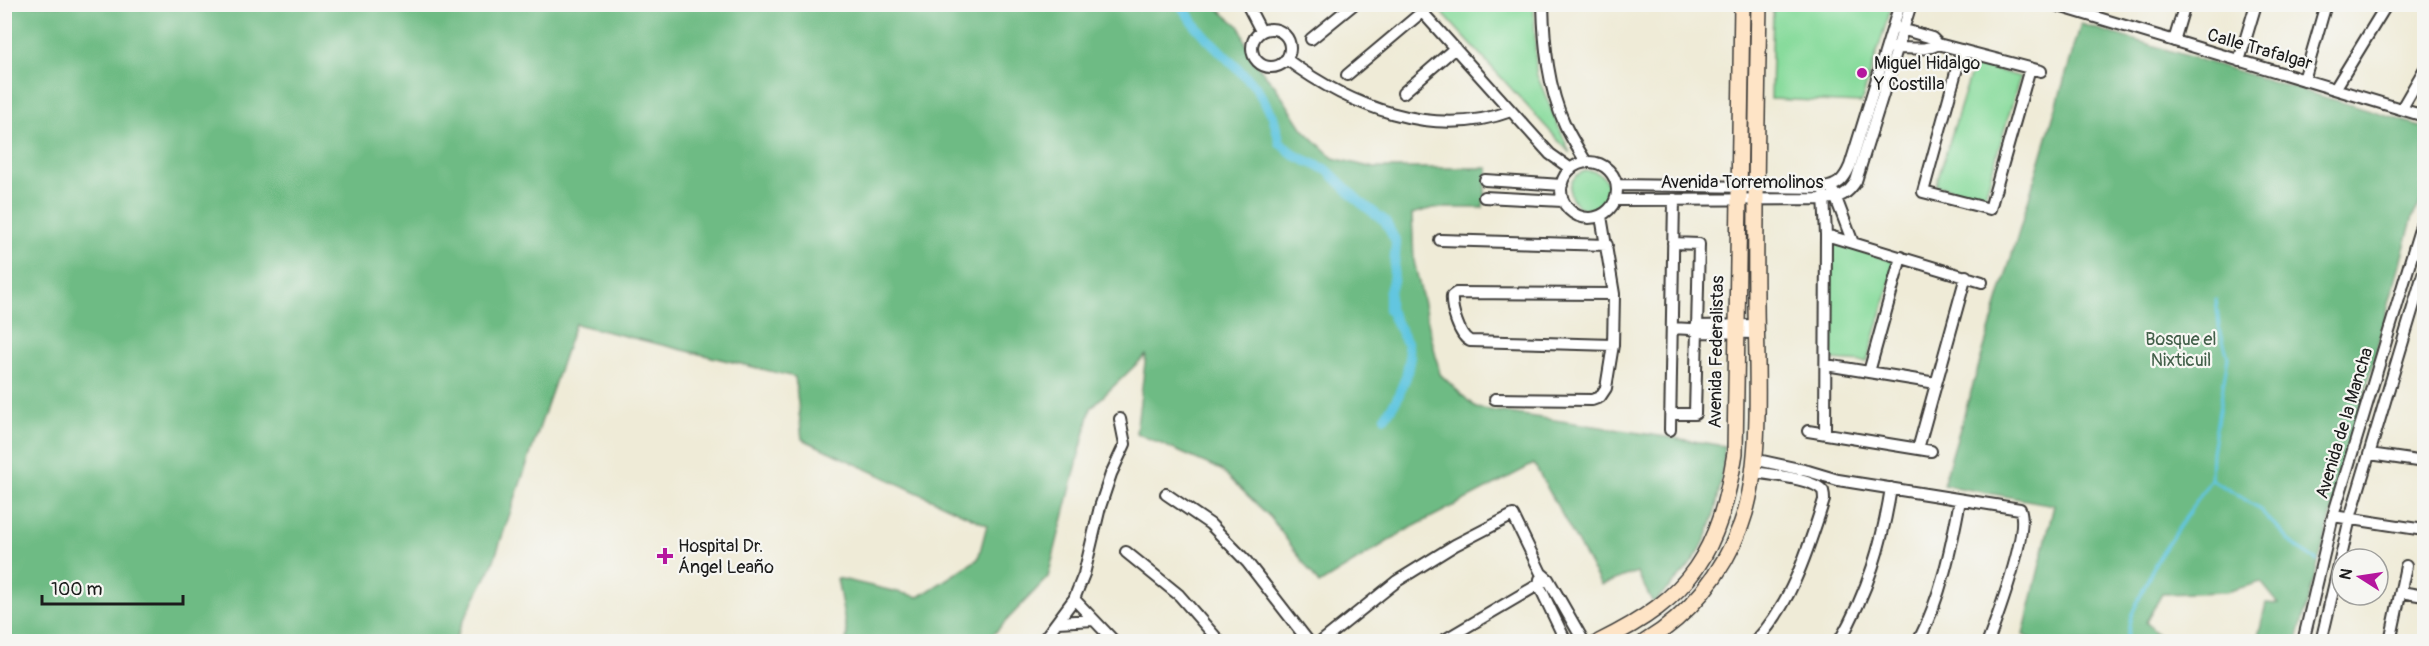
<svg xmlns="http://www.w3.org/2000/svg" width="2429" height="646" viewBox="0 0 2429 646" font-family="Pangolin,sans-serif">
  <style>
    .green { fill: #88db9c; stroke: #527c5c; stroke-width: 1.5 }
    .forest { fill: #6ebb84; stroke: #456c50; stroke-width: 1.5 }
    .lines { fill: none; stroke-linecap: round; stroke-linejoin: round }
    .stream { stroke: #62c6e0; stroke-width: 3 }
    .canal { stroke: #62c6e0; stroke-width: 10 }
    .street-casing { stroke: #3c3b38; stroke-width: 14 }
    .secondary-casing { stroke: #3c3b38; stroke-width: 18 }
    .street { stroke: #fff; stroke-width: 10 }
    .secondary { stroke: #fee4c6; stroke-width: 15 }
    .poi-dot { fill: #b5179e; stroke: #f6f6f2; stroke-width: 2 }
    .labels { text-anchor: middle; stroke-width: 4.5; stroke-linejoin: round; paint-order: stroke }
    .street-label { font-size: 18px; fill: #1c1c1c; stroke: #f6f6f2 }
    .poi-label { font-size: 18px; fill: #1c1c1c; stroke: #f6f6f2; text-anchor: start }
    .park-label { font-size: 18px; fill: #425f49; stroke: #f6f6f2 }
  </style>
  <rect width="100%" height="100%" fill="#f6f6f2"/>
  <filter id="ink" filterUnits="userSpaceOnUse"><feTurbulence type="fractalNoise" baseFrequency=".0167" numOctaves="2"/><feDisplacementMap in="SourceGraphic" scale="12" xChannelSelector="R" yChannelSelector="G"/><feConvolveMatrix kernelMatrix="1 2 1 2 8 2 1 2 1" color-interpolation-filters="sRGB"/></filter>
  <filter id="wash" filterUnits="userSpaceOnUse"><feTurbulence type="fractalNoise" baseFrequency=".008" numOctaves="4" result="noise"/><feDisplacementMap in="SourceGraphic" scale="24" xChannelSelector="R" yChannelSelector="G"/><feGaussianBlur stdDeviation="1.35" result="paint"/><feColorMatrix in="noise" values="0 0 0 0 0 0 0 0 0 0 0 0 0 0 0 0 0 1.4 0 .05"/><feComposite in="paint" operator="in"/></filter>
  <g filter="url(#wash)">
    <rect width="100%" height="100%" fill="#efebd7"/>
    <path class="green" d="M1435,5H1534L1536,73L1570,153Z
      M1773,5H1892L1861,103L1771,99Z
      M1974,63L2020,77L1984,199L1936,185Z
      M1570 190a19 19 0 1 1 38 0a19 19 0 1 1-38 0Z
      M1830,241L1896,262L1867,362L1829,360Z"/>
    <path class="forest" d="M805,4L1213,5L1240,27L1251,58L1275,86L1303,129L1333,158L1374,168H1488L1483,208H1433L1412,214L1414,261L1440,374L1476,408L1725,446C1721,485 1716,534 1689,566C1679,579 1665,591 1653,603L1637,572L1601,585L1534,464L1403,532L1319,584L1271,518L1221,470L1136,433L1146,355L1091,408L1048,577L987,641H846L847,634L837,578L919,597L978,559L987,525L802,439L795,377L575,324L492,566L461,625L455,641H5L4,5Z
      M2081,24L2424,127V197L2413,216L2297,641H2257L2266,603L2279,604L2261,582L2226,592L2162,594L2146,622L2164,641L2037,642L2023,635L2054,505L1943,485Z"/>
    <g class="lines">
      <path class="stream" d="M2211,479L2257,507L2297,548L2317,561
        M2126,642L2131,616L2156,562L2211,479L2212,452L2228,357L2219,327L2216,299"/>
      <path class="canal" d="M1180,4L1198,29L1255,86L1273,116L1280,143L1296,156L1327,170L1360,202L1385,221L1396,242L1393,281L1389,294V309L1407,343L1410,357L1406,377L1397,399L1385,417"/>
    </g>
  </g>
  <g filter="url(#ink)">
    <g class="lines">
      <defs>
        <path id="street" d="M1247,4L1261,31
          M1415,4L1550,154L1571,169
          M1543,4C1544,45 1548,88 1565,125C1571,138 1579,150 1586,162
          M2052,4L2424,116
          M1277,5V4
          M1898,28L1932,38L1938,44L2041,71
          M1252 48a19 19 0 1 1 38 0a19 19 0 1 1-38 0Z
          M1311,39L1354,4
          M2174,41L2185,4
          M1892,48C1907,47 1926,52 1938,44
          M1962,50L1923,192L1990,209L2030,68
          M1286,59C1349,106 1433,140 1511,111
          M2239,61L2256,4
          M1347,75L1422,12
          M2304,80L2326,4
          M2335,89L2387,4
          M1403,93L1455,48
          M2402,108L2424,70
          M1561 190a28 28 0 1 1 56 0a28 28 0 1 1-56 0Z
          M1485,180L1562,185
          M1617,185L1823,188C1838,186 1844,180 1850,166L1900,4
          M1834,193L1853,243
          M1824,195L1826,235L1825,434
          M1484,197L1563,201
          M1616,200L1825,199C1840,198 1848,194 1856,181L1911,4
          M1826,235L1982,282
          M1440,240L1607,245
          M1696,326L1756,325
          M1672,328L1690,329L1697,332L1756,333
          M1613,345L1470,341C1459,336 1451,308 1452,296L1456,293L1614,294
          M1826,365L1936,383
          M1869,372L1901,257
          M1495,399L1592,400L1600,397L1606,388L1613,345L1614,294L1601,216
          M1671,414H1695L1699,244L1673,243
          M1670,430L1674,199
          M1808,431L1931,451
          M1918,449L1966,276
          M2370,454L2424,462
          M1753,459L1808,471L1838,480L2020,509C2030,530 1997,618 1988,642
          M1753,472C1767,474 1815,479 1823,491C1824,494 1824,497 1824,500C1808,549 1792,603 1755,642
          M1166,494L1210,524L1247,562L1309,642
          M2333,516L2424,530
          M1126,552L1179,595L1220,642
          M1540,579L1539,585L1566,642
          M2401,592L2424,596
          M1074,599L1115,642
          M1057,622L1094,620
          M1042,642L1074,599L1084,574L1100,507L1111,474L1125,444L1120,419
          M1321,642L1397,581L1455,545L1513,515L1541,573L1548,579L1584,642
          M1441,642L1548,579
          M1839,642C1868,591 1882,545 1891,488
          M1918,642C1941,597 1951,549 1960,500
          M2303,642L2333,516L2424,216
          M2321,642L2350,518L2424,271
          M2390,642L2406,566"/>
        <path id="secondary" d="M1599,642C1692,597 1719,553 1735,453L1742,4
          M1645,642C1690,615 1723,573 1741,525C1764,464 1756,365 1756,299C1755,201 1757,103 1759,4"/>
      </defs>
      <use href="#street" class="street-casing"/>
      <use href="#secondary" class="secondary-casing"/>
      <use href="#street" class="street"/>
      <use href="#secondary" class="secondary"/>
    </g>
  </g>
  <g class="poi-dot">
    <circle cx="1862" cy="73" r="6"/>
    <path d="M662 547h6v6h6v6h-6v6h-6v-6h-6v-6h6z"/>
  </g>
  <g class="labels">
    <g class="street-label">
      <text transform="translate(2260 49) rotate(16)" y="6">Calle Trafalgar</text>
      <text x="1742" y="188">Avenida Torremolinos</text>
      <text transform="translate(1716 352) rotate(-89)" y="6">Avenida Federalistas</text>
      <text transform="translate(2344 423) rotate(-73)" y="6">Avenida de la Mancha</text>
    </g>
    <g class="poi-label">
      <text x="1874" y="69">Miguel Hidalgo<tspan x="1874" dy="21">Y Costilla</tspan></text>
      <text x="678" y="552">Hospital Dr.<tspan x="678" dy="21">Ángel Leaño</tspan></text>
    </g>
    <g class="park-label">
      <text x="2181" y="345">Bosque el<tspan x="2181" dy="21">Nixticuil</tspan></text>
    </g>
  </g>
  <rect width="2429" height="646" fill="none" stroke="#f6f6f2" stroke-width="24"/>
  <g transform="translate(2360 577) rotate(282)"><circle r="28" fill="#f6f6f2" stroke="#9f9f9c" stroke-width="1.5"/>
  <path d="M0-4.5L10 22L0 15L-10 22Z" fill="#b5179e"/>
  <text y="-9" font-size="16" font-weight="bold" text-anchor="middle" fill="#1c1c1c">N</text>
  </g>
  <path d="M42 595v9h141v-9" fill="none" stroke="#1c1c1c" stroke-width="3"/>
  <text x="51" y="595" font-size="18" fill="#1c1c1c" stroke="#f6f6f2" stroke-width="4.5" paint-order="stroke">100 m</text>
</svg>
